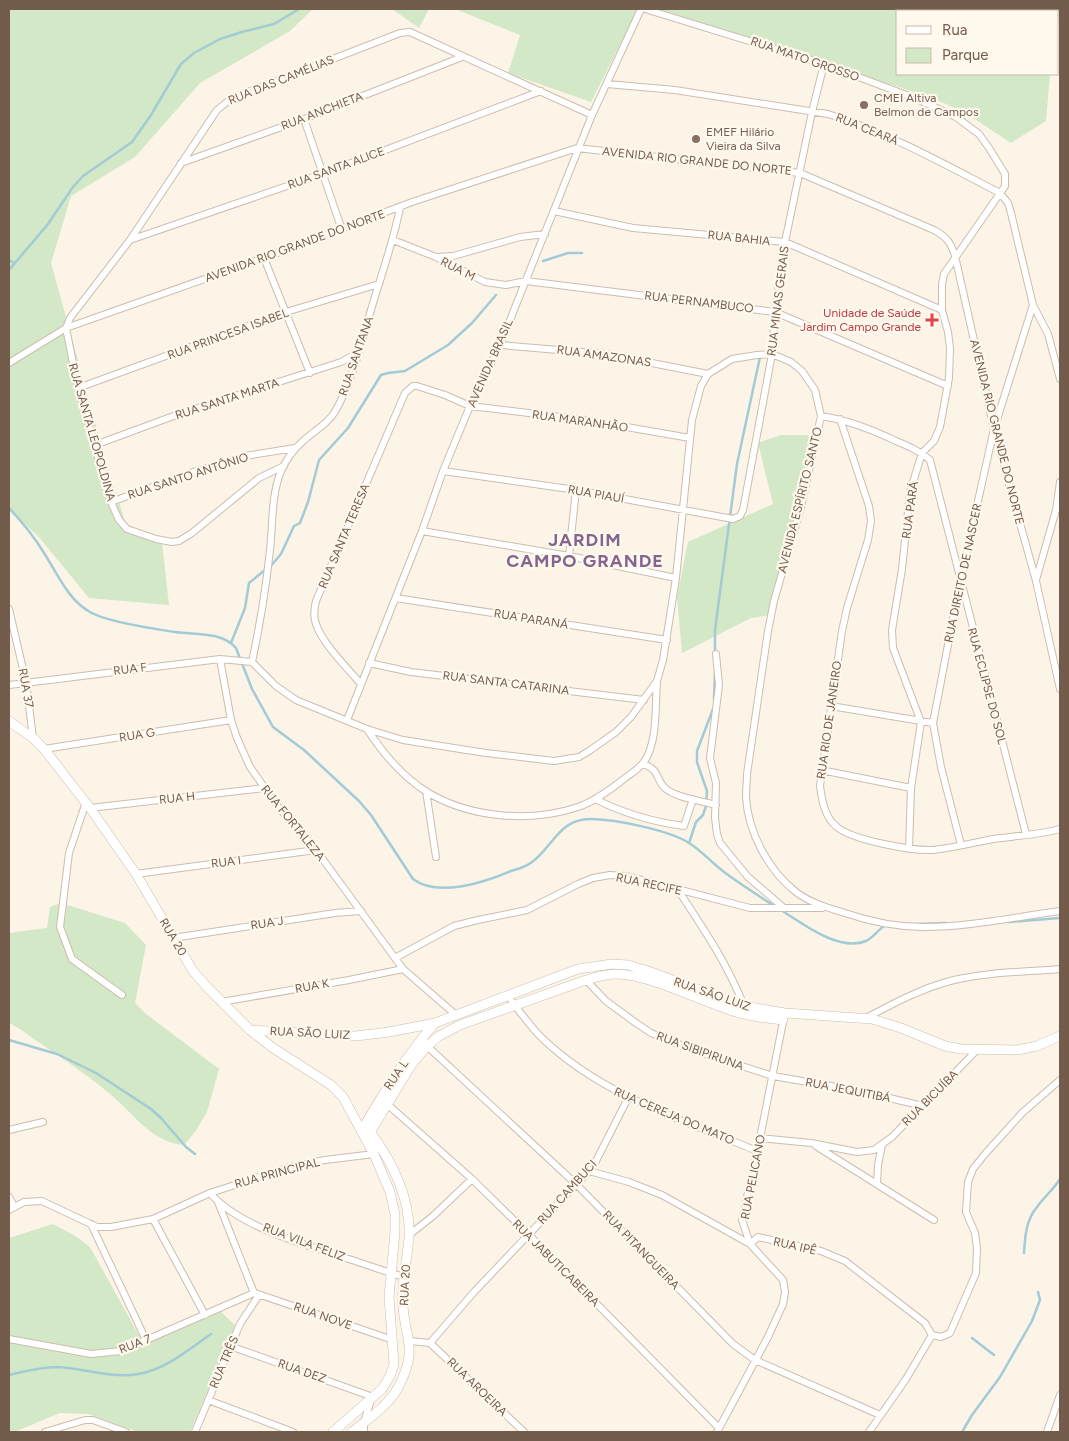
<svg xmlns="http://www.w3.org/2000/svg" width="1069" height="1441" viewBox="0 0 1069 1441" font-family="Figtree,sans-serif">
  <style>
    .green { fill: #d2e8c6 }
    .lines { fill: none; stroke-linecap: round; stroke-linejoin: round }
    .stream { stroke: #a3cbd5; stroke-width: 2.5 }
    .minor-casing { stroke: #cdbdae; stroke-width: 8 }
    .tertiary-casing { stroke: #cdbdae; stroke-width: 10 }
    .minor { stroke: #fff; stroke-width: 6 }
    .tertiary { stroke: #fff; stroke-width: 9 }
    .education-dot { fill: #8d6e63; stroke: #fef8ed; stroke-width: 2 }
    .health-dot { fill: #e0444e; stroke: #fef8ed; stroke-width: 2 }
    .labels { text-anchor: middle; stroke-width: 4.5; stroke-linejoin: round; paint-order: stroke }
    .street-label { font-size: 12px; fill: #745c4d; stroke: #fef8ed }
    .education-label { font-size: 12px; fill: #785e54; stroke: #fef8ed; text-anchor: start }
    .health-label { font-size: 12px; fill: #be3a42; stroke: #fef8ed; text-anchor: end }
    .district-label { font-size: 18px; font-weight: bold; letter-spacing: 1px; fill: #836590; stroke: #fef8ed }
  </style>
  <rect width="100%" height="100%" fill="#fbf4e7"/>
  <path class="green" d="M9,9H313L290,31L200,83L135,157L71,196L51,263L105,458L129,534L162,543L169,605L89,598L38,536L9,510Z
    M392,9H429L419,28Z
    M455,9H638L591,102L508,73L520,35Z
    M655,9H1060L1058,23V11H898V74H1050L1046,121L1011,143L967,114L931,97L722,32Z
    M781,435H807L813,441L803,491L770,615L751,618L682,653L677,597L688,542L773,504L758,443Z
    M61,903L125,923L146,945L135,1003L146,1014L219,1069L207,1112L195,1132L184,1145C152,1143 133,1113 110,1094C82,1070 50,1051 20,1029L9,1023V933L47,928L50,907Z
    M53,1224L77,1237L90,1247L141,1339L219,1310L236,1326L190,1432H138L89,1414L60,1413L14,1432H9V1238Z"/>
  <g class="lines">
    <path class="stream" d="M9,260L14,263
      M543,261L568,253H582
      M9,270L48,224L73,187L83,176L132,142L151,115L181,64L194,53L220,39L242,32L274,24L299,9
      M9,508C22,522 34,536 44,553C57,573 68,600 90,612C106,622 155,629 175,632C195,635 221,631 236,648L252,689L273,727L304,750L359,801L371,815L413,879C438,898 486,882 511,871C518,869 526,867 532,862C553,847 559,819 590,819C614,819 669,830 689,843C702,851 712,863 724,872C740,884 758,895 774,906
      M270,567L281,554L294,526L300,523L308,502L319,460L348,428L381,375L388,373L405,371L448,345L472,323L496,295
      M231,643L245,608L249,583L265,570
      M715,654V630L737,464L760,357
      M714,699L715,672
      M689,843L696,822L703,815L706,806L707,791L697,762V751L713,709
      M781,910C803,924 839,952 866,941C873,938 878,930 884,926
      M1009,922L1060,918
      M917,924L946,923
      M9,1040L57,1054L96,1073L151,1109L161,1118L186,1147L195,1154
      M1024,1253C1025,1236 1026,1220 1037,1207C1044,1197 1054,1189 1060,1179
      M972,1338L994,1355
      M9,1375C25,1371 41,1367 58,1367C83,1368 113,1379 138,1374C165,1370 189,1349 211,1334
      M962,1432L972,1415L1000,1377L1032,1321L1040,1300L1038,1292"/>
    <defs>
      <path id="minor" d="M645,9L824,64L917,99L956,117L979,134L989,148L1005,174V186L944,274L942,284V310L948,332L950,348L949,378L940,427L934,441L922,453L910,492L902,569L892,630L893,648L921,722L911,788L909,849
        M607,84L675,90L828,114C889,133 944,164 1000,193L1008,203L1011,213L1033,305L1048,334L1060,379
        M304,119L342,230
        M181,163L304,119L462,57
        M554,211L633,228L785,242L942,310
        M130,240L322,174L541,91
        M393,240L436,257L485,282L506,285L526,281L775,312L948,386
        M438,257L453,256L520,237L545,234
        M264,258L310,373
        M500,345L606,354L708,374
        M9,363L66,328L264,258L412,202L577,148L800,173L934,230C947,237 951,243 955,256L994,429L1036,581L1060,689
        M78,388L286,312L379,284
        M821,416C848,420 871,429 896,441C908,446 920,451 930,460L1026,834
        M840,419L869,506L871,521L868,540L847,608L842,631L820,786C822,801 825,818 837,827C852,840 912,851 933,850C952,848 973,843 993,839C1015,836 1038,835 1060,829
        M95,445L179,414L341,362L358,353
        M284,466L259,478L192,533L179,541L172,542L156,539L127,529L119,520L111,502L78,388L66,328L70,318L130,240L217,110L232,98L400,33L410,32L592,115
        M443,471L576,490L733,519L740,516L743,510L772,354L775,312L785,242L812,112L824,64
        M111,502L196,471L245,456L295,448
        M422,531L569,556L676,578
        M569,556L576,490
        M1036,580L1056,510L1060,482
        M396,598L667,640
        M9,609L26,682L33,738
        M716,654L719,685L710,758L716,783L715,818L717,834L720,843L748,877L784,908
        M220,659L231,720L237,738L250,767L279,808L316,850L403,969L456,1015
        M252,662L276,686L296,700L367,729L403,740L486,753L554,761L579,757L589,751L616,732L631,717L657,681L663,660L676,578L692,420L701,386L708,374L732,359L757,355L772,354L791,362L802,371L815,390L821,416L801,507L774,601L768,631L747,774C747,781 746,789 746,797C748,832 768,870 796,892C810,903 829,908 845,913C871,922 896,927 924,927C969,927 1015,917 1060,911
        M252,662C260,625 266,587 270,550C273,523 271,496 281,471C286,460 294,449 303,441C315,430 328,424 336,410C353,379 361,344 371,310C381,276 393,243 400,208
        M369,663L411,672L644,700
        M361,684C348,669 322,643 316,624C313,616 314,609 316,601L405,393L413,386H417L445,395L470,406L586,420L690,438
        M9,685L220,659L252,662
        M831,706L933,723
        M347,720L422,531L443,471L470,406L500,345L592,115L641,9
        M367,729C382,752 403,777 427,792C470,818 530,823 578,807C593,802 607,792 620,782C627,776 638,770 643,763C658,745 655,705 657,682
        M44,749L231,720
        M643,764C661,770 655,780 666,789C677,798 703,801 716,805
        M821,770L911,788
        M426,791L436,857
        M595,799C623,813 653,822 684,826L693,799
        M86,802L69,853L60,927L72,959L122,995
        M90,808L264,788
        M961,845L941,767L933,723L960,582L994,429L1033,305
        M136,874L316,850
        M678,890C703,928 727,963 744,1006
        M173,938L335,913L361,911
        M395,958L454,926L478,920L527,910L578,884L593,878L610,875L625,876L650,882L750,908H822
        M586,980L606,1001L636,1023L651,1033L698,1052L773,1076L860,1091L923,1106
        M507,995C519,1010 530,1027 543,1039C603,1096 683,1120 757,1151
        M221,1002L349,980L403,969
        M866,1018C894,1003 922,988 954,980C988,972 1025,972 1060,969
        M427,1046L576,1184L733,1344L755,1360L880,1415
        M387,1104L472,1179L529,1235L719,1428
        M9,1130L43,1122
        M760,1138L811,1143L857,1152L874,1150L892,1137L977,1050
        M816,1146L934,1220
        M589,1171L629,1182L662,1195L750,1244
        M877,1184L878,1165L882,1145
        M210,1193C236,1224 296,1242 334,1254C358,1262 381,1270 404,1277
        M9,1197L14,1206
        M218,1202L254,1293
        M9,1210L24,1202L42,1201L97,1227H111L153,1219L210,1193L290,1167L325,1160L374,1154
        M153,1219L205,1315
        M91,1224L146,1340
        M409,1235L433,1216L472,1179
        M750,1244L758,1237L821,1251L845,1261L925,1323L932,1335
        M255,1293L393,1340
        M932,1335L941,1337L950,1333L976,1273L977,1248L975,1233L966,1212L968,1182L973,1169L985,1154L1022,1113L1060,1080
        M9,1339L91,1354L121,1351L254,1293
        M410,1341L430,1343
        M430,1343L474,1292L589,1171L596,1161L628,1098
        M430,1343L524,1432
        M230,1346L373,1397
        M208,1400L293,1432
        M45,1432L85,1420H93L126,1432
        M195,1432L240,1324L259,1295
        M364,1432V1422L371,1400
        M717,1432L768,1337L783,1304L785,1292L783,1280L750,1244L742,1220L760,1138L784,1017
        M869,1432L906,1379L932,1335
        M1047,1432L1060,1395"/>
      <path id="tertiary" d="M9,721L33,738L44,749L90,808L136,874L193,971L207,987L250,1030L273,1048L331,1085L343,1097L374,1154L390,1192L395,1214V1232L389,1297L394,1364L390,1376L382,1389L333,1432
        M251,1030L356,1036L389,1032L435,1023L578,969L612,964L628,965L648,971L744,1006L785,1013L872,1019L901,1028L945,1046L961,1049L1017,1050L1037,1046L1060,1036
        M362,1130C384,1092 406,1056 435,1023
        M366,1139L412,1064L427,1046L439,1036L460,1025L586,980C596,977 606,974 616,974C649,974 698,1000 730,1010C747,1016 765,1018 783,1020
        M352,1432C369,1418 390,1405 400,1384C417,1349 406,1341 403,1307C401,1284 407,1261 409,1238C411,1200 393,1163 371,1133L367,1132"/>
    </defs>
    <use href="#minor" class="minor-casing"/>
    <use href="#tertiary" class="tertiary-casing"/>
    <use href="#minor" class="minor"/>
    <use href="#tertiary" class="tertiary"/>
  </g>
  <g class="education-dot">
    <circle cx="864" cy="105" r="5"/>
    <circle cx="696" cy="139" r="5"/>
  </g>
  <path class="health-dot" d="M929.5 312.5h5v5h5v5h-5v5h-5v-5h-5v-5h5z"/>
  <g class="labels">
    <g class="street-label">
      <text transform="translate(805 59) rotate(19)" y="4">RUA MATO GROSSO</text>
      <text transform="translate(281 80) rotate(-22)" y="4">RUA DAS CAMÉLIAS</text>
      <text transform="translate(322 111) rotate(-21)" y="4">RUA ANCHIETA</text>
      <text transform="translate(867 129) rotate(22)" y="4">RUA CEARÁ</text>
      <text transform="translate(697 161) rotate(6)" y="4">AVENIDA RIO GRANDE DO NORTE</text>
      <text transform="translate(336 168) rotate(-20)" y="4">RUA SANTA ALICE</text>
      <text transform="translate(739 238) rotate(6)" y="4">RUA BAHIA</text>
      <text transform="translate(295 246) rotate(-20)" y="4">AVENIDA RIO GRANDE DO NORTE</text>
      <text transform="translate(458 269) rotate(27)" y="4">RUA M</text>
      <text transform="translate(778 301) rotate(-83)" y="4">RUA MINAS GERAIS</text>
      <text transform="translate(699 302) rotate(7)" y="4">RUA PERNAMBUCO</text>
      <text transform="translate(228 334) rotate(-20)" y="4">RUA PRINCESA ISABEL</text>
      <text transform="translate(356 356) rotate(-71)" y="4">RUA SANTANA</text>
      <text transform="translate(604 356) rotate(8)" y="4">RUA AMAZONAS</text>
      <text transform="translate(490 363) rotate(-66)" y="4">AVENIDA BRASIL</text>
      <text transform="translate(227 399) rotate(-18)" y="4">RUA SANTA MARTA</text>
      <text transform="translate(580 421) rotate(8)" y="4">RUA MARANHÃO</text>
      <text transform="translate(92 432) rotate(74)" y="4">RUA SANTA LEOPOLDINA</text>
      <text transform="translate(997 432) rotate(76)" y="4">AVENIDA RIO GRANDE DO NORTE</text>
      <text transform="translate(188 476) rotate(-18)" y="4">RUA SANTO ANTÔNIO</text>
      <text transform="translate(596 494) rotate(10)" y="4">RUA PIAUÍ</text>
      <text transform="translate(800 500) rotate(-76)" y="4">AVENIDA ESPÍRITO SANTO</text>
      <text transform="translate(910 510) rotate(-82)" y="4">RUA PARÁ</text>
      <text transform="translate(344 536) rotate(-67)" y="4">RUA SANTA TERESA</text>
      <text transform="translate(963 573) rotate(-78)" y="4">RUA DIREITO DE NASCER</text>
      <text transform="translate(531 619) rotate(9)" y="4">RUA PARANÁ</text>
      <text transform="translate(130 669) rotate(-7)" y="4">RUA F</text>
      <text transform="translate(506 683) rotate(7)" y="4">RUA SANTA CATARINA</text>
      <text transform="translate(987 686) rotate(75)" y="4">RUA ECLIPSE DO SOL</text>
      <text transform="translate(26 688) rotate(80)" y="4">RUA 37</text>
      <text transform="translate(829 720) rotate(-82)" y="4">RUA RIO DE JANEIRO</text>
      <text transform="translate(137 735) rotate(-9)" y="4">RUA G</text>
      <text transform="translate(177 798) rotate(-6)" y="4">RUA H</text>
      <text transform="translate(293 823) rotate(51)" y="4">RUA FORTALEZA</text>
      <text transform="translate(226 862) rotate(-7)" y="4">RUA I</text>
      <text transform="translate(649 884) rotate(12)" y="4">RUA RECIFE</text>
      <text transform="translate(267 923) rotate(-9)" y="4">RUA J</text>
      <text transform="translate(173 937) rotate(59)" y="4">RUA 20</text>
      <text transform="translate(312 986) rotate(-10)" y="4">RUA K</text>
      <text transform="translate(712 994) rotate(19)" y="4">RUA SÃO LUIZ</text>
      <text transform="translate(310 1033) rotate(3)" y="4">RUA SÃO LUIZ</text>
      <text transform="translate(700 1051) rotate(20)" y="4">RUA SIBIPIRUNA</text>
      <text transform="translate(396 1075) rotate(-56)" y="4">RUA L</text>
      <text transform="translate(848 1090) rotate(11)" y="4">RUA JEQUITIBÁ</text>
      <text transform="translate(930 1098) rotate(-45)" y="4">RUA BICUÍBA</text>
      <text transform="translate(674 1116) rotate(23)" y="4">RUA CEREJA DO MATO</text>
      <text transform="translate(277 1173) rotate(-15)" y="4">RUA PRINCIPAL</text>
      <text transform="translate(753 1177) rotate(-79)" y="4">RUA PELICANO</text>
      <text transform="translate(567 1192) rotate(-48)" y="4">RUA CAMBUCI</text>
      <text transform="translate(304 1242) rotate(21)" y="4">RUA VILA FELIZ</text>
      <text transform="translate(795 1246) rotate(13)" y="4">RUA IPÊ</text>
      <text transform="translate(641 1250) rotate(46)" y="4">RUA PITANGUEIRA</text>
      <text transform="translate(556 1263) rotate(45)" y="4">RUA JABUTICABEIRA</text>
      <text transform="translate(405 1285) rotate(-87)" y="4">RUA 20</text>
      <text transform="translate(323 1316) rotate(19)" y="4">RUA NOVE</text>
      <text transform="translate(135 1344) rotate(-21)" y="4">RUA 7</text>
      <text transform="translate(224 1362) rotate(-67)" y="4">RUA TRÊS</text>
      <text transform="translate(302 1371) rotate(19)" y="4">RUA DEZ</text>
      <text transform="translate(477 1387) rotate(44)" y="4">RUA AROEIRA</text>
    </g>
    <g class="education-label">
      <text x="874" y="102">CMEI Altiva<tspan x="874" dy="14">Belmon de Campos</tspan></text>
      <text x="706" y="136">EMEF Hilário<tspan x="706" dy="14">Vieira da Silva</tspan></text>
    </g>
    <g class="health-label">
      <text x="921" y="317">Unidade de Saúde<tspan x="921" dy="14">Jardim Campo Grande</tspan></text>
    </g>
    <g class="district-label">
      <text x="585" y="546">JARDIM<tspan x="585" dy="21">CAMPO GRANDE</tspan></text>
    </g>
  </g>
  <rect width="1069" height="1441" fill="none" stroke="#745c4d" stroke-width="20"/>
  <rect x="896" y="10" width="162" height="65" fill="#fef8ed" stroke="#c7baad"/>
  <rect x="906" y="26" width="25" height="8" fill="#ffffff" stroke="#c7baad"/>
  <text x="942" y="35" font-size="15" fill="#745c4d">Rua</text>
  <rect x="906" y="48" width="25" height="15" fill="#d2e8c6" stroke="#c7baad"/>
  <text x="942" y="60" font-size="15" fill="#745c4d">Parque</text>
</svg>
